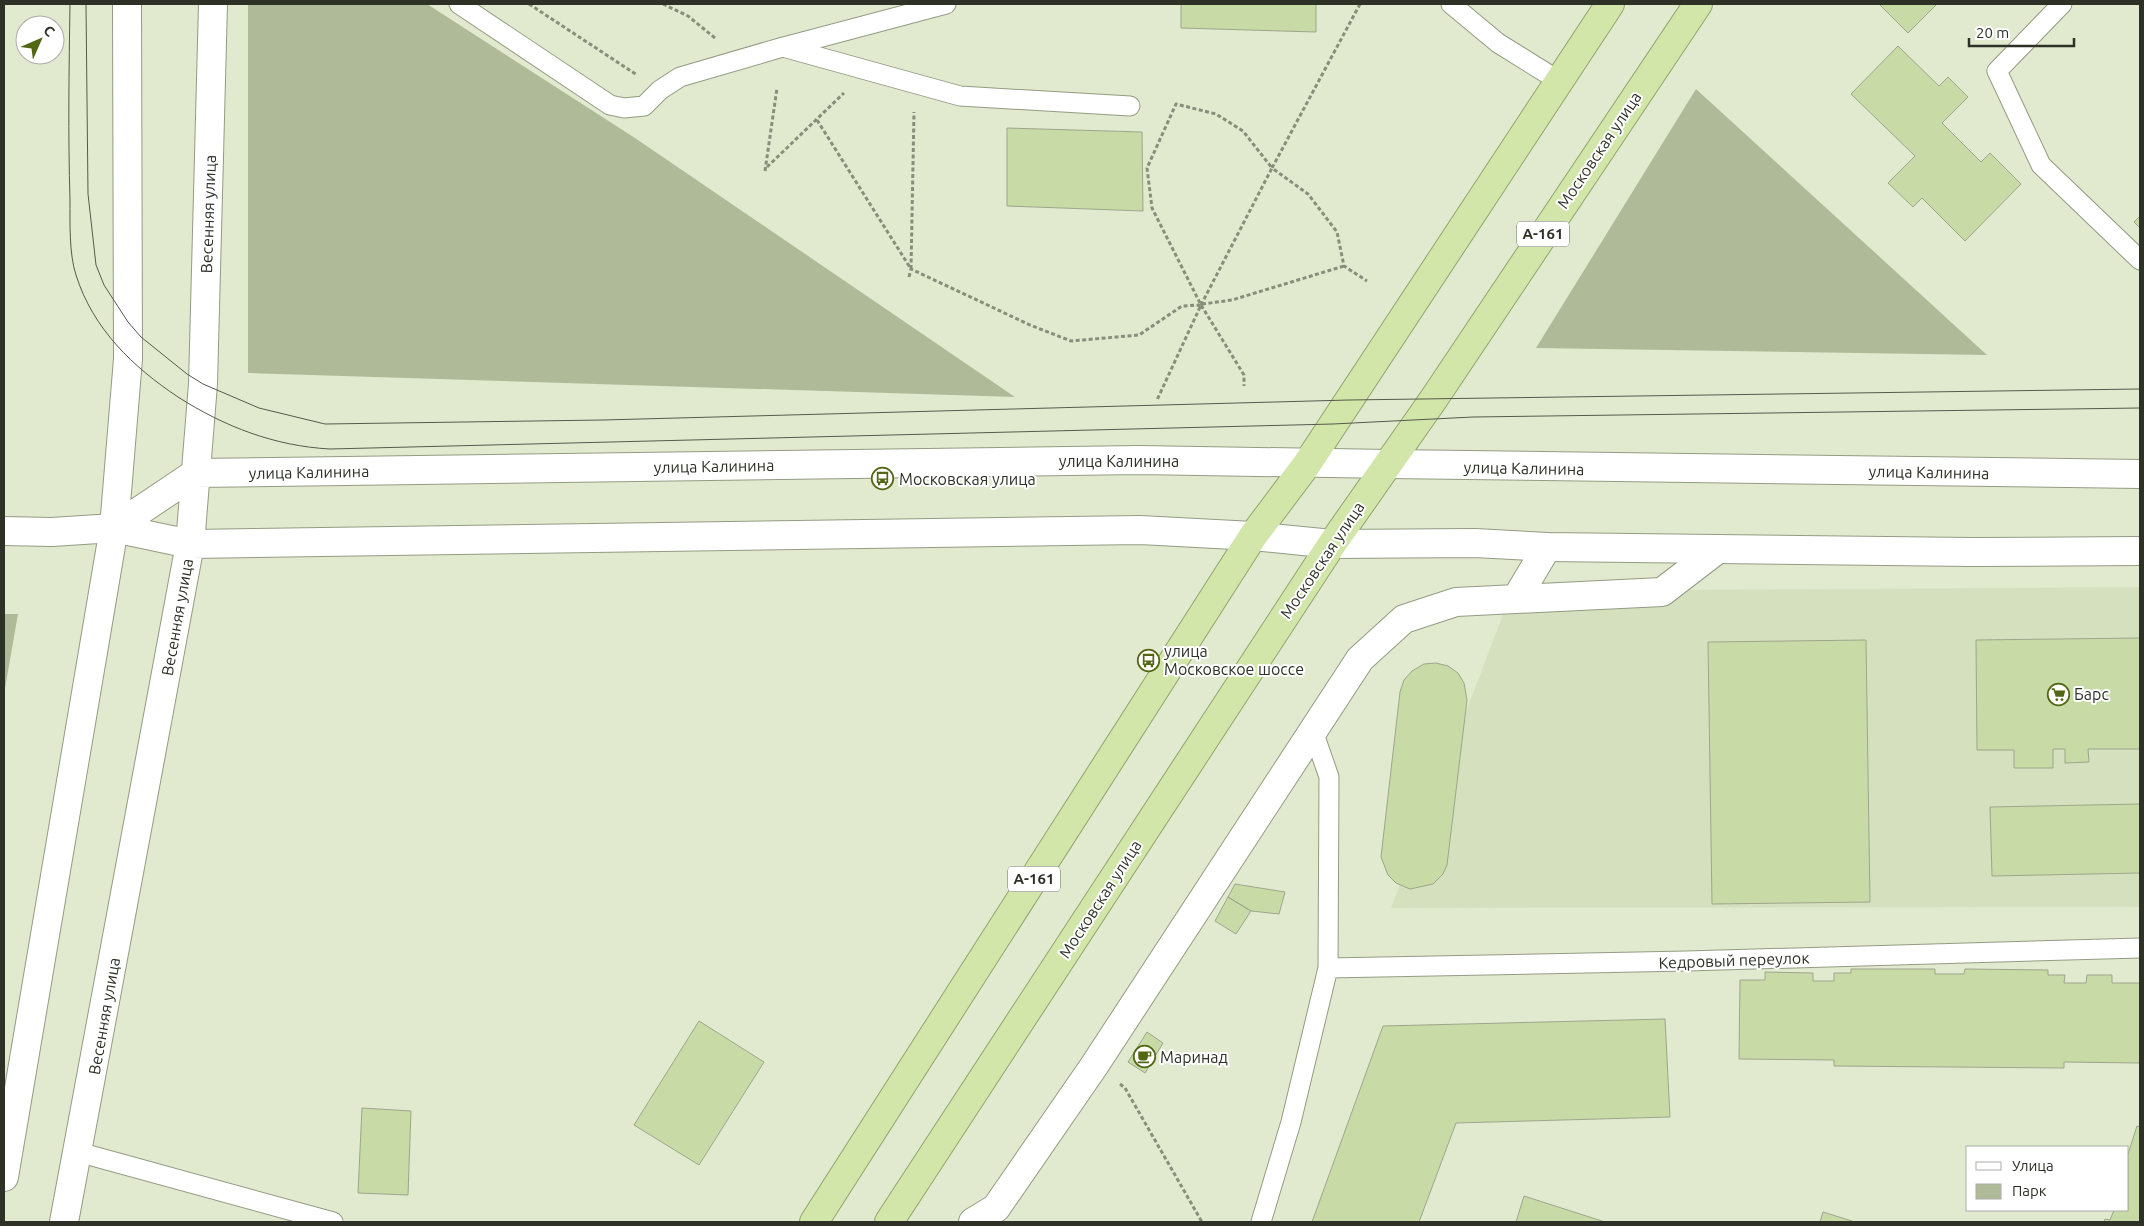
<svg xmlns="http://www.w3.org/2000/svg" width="2144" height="1226" viewBox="0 0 2144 1226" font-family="Ubuntu,sans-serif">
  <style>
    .built { fill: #d5e0bf }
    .green { fill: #afbb98 }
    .building { fill: #c8daa5; stroke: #9da68c }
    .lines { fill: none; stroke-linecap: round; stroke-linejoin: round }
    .service-casing { stroke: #939c83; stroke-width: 21 }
    .minor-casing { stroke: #939c83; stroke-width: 30 }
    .tertiary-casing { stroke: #939c83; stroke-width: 30 }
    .secondary-casing { stroke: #939c83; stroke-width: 30 }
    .trunk-casing { stroke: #92a36e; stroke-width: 30 }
    .path { stroke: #888e7b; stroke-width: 3; stroke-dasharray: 4 2.5; stroke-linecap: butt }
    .service { stroke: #fff; stroke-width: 19 }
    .minor { stroke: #fff; stroke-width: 28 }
    .tertiary { stroke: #fff; stroke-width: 28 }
    .secondary { stroke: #fff; stroke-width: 28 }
    .trunk { stroke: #d3e6aa; stroke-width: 28 }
    .tram { stroke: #555a4c; stroke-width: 1 }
    .labels { text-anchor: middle; stroke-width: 4; stroke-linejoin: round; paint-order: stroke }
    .shield { fill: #fff; stroke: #6c6f67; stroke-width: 1 }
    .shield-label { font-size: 15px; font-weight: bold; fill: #2d3126 }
    .street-label { font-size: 16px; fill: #2d3126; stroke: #fff }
    .poi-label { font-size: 16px; fill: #2d3126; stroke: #fff; text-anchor: start }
  </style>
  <rect width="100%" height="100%" fill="#e1eacf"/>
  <path class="built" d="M2140,587V907L1391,908L1512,591Z"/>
  <path class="green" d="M248,4H427L635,138L1015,397L248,373Z
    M1696,89L1987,355L1536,348Z
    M4,614H18L4,694Z"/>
  <path class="building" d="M1181,4H1316V32L1181,28Z
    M1879,4H1937L1908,33Z
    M1898,46L1939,86L1948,77L1968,97L1942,123L1981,162L1990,153L2021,184L1965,241L1922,198L1913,207L1888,183L1915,156L1851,94Z
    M1007,128L1142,132L1143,211L1007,206Z
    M2140,216V228L2134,222Z
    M2140,638V749H2088L2089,762L2065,763V749H2053V768H2014V750H1977L1976,640Z
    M1866,640L1870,902L1712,904L1708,642Z
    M1436,663L1448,666L1458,673L1464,683L1467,700L1447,865L1443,874L1433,884L1410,889L1396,883L1388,875L1381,857L1400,692L1404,680L1412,671L1424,664Z
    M2140,804V873L1992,876L1990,807Z
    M1235,884L1285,892L1279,914L1251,911L1228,897Z
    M1228,897L1251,911L1236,934L1215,921Z
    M1851,969H1935V974H1964L1965,969L2048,970V975H2065L2064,983H2086L2087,975H2112V983H2140V1063L2064,1062V1068L1834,1066V1060L1739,1059L1740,980H1765V972L1813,973V981H1834V973H1851Z
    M1665,1019L1670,1117L1456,1123L1419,1222H1312L1383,1026Z
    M699,1021L764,1062L699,1165L634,1125Z
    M1147,1032L1163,1043L1145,1073L1128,1062Z
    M362,1108L411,1111L408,1195L358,1193Z
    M2137,1126L2140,1127V1222H2104L2105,1219L2110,1220L2114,1210H2128V1154Z
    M1524,1196L1605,1222H1516Z
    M1823,1212L1855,1222H1820Z"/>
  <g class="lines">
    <defs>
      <path id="service" d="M459,4L610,105L624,108L644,106L660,90L680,77L783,47L960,96L1130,106
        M1451,4L1498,43L1559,81
        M2062,4L1997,71L2041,165L2140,260
        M784,47L946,4
        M1328,968L1687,961L2140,948
        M78,1152L333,1222
        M1261,1222L1291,1122L1328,968L1329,777L1313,731"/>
      <path id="minor" d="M4,531L52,532L114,528
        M1516,599L1547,547
        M973,1222L996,1208L1094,1066L1360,659L1404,619L1456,602L1662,592L1718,549"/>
      <path id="tertiary" d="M114,528L196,473L1139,460L1389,464
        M114,528L190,544L1140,530L1253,536L1332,544
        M4,1177L114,528L128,359L127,4
        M64,1222L190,544L203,384L213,4"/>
      <path id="secondary" d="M1389,464L2140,474
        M1332,544L1475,543L1547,547L1972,552L2140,551"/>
      <path id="trunk" d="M814,1222L1253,536L1307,464L1610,4
        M889,1222L1332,544L1433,400L1698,4"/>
    </defs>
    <use href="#service" class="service-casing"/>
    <use href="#minor" class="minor-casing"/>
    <use href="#tertiary" class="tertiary-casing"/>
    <use href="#secondary" class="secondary-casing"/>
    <use href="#trunk" class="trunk-casing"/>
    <path class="path" d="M529,4L637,75
      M663,4L688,16L715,38
      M1360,4L1272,168L1308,194L1337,232L1344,266L1367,281
      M817,120L911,269
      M767,167L844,93
      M765,171L777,88
      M911,269L914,112
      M909,277L911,269L1030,325L1071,341L1139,335L1182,306L1201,305L1157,400
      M1202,304L1232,300L1344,266
      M1201,305L1272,168L1243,131L1216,114L1176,104L1147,168L1152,208L1201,305L1244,375V386
      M1120,1084L1125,1088L1202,1222"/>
    <use href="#service" class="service"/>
    <use href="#minor" class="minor"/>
    <use href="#tertiary" class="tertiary"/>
    <use href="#secondary" class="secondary"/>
    <use href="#trunk" class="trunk"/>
    <path class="tram" d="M70,4C69,69 68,135 70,200C70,222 69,254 76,275C93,329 133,367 178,397C225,427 275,446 330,449L1333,424L1473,417L2140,408
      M86,4L88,194L96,265L104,285L128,322L141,337L187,374L203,384L259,408L325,424L603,420L1349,400L2140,389"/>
  </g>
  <defs>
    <symbol id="bus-ring" viewBox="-11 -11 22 22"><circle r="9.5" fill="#fff" stroke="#526713" stroke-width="1.5"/><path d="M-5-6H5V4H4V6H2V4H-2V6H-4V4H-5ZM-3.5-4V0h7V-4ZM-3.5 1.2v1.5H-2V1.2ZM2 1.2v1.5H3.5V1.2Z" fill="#526713"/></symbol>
    <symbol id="supermarket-ring" viewBox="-11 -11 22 22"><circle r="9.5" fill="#fff" stroke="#526713" stroke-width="1.5"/><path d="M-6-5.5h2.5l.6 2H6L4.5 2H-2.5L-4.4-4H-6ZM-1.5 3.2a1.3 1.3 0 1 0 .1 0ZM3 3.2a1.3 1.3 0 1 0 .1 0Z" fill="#526713"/></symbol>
    <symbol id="cafe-ring" viewBox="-11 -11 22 22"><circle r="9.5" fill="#fff" stroke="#526713" stroke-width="1.5"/><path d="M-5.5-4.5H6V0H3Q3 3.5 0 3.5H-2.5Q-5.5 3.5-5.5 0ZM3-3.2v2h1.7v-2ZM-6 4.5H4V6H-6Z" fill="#526713"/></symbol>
  </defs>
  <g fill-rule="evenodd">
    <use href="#bus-ring" x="870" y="466" width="25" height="25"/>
    <use href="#bus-ring" x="1136" y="648" width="25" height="25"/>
    <use href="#supermarket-ring" x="2046" y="682" width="25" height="25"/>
    <use href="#cafe-ring" x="1132" y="1044" width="25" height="25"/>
  </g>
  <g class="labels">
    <g class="shield">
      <rect x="1517" y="221.5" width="52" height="25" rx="4"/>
      <rect x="1008" y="866.5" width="52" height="25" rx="4"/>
    </g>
    <g class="shield-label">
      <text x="1543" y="239">А-161</text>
      <text x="1034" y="884">А-161</text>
    </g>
    <g class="street-label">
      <text transform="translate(1599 150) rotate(-56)" y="6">Московская улица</text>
      <text transform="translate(208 214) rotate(-88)" y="6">Весенняя улица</text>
      <text x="1119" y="467">улица Калинина</text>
      <text transform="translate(714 466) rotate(-1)" y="6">улица Калинина</text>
      <text transform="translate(1524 468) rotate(1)" y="6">улица Калинина</text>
      <text transform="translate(309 472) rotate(-1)" y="6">улица Калинина</text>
      <text transform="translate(1929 472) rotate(1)" y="6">улица Калинина</text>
      <text transform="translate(1322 560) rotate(-56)" y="6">Московская улица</text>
      <text transform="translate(177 617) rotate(-80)" y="6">Весенняя улица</text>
      <text transform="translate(1100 899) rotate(-57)" y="6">Московская улица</text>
      <text transform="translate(1734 960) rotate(-2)" y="6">Кедровый переулок</text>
      <text transform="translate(104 1016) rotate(-80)" y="6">Весенняя улица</text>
    </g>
    <g class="poi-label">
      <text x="899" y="485">Московская улица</text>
      <text x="1164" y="657">улица<tspan x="1164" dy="18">Московское шоссе</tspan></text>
      <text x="2074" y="700">Барс</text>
      <text x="1160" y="1063">Маринад</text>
    </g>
  </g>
  <rect width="2144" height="1226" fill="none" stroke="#2d3126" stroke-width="10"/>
  <rect x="1966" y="1146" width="162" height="65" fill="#ffffff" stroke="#abada8"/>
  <rect x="1976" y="1162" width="25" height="8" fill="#ffffff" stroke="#abada8"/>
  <text x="2012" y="1171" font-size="15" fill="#2d3126">Улица</text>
  <rect x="1976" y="1184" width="25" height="15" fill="#afbb98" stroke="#abada8"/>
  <text x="2012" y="1196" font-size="15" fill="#2d3126">Парк</text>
  <g transform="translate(40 40) rotate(45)"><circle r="24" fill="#ffffff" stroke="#abada8"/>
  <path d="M0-4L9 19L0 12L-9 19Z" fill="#526713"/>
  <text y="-8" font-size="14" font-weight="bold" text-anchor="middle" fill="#2d3126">С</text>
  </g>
  <path d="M1969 38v8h105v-8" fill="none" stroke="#2d3126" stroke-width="2.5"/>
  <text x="1976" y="38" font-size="15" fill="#2d3126" stroke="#ffffff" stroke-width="4" paint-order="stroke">20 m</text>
</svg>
